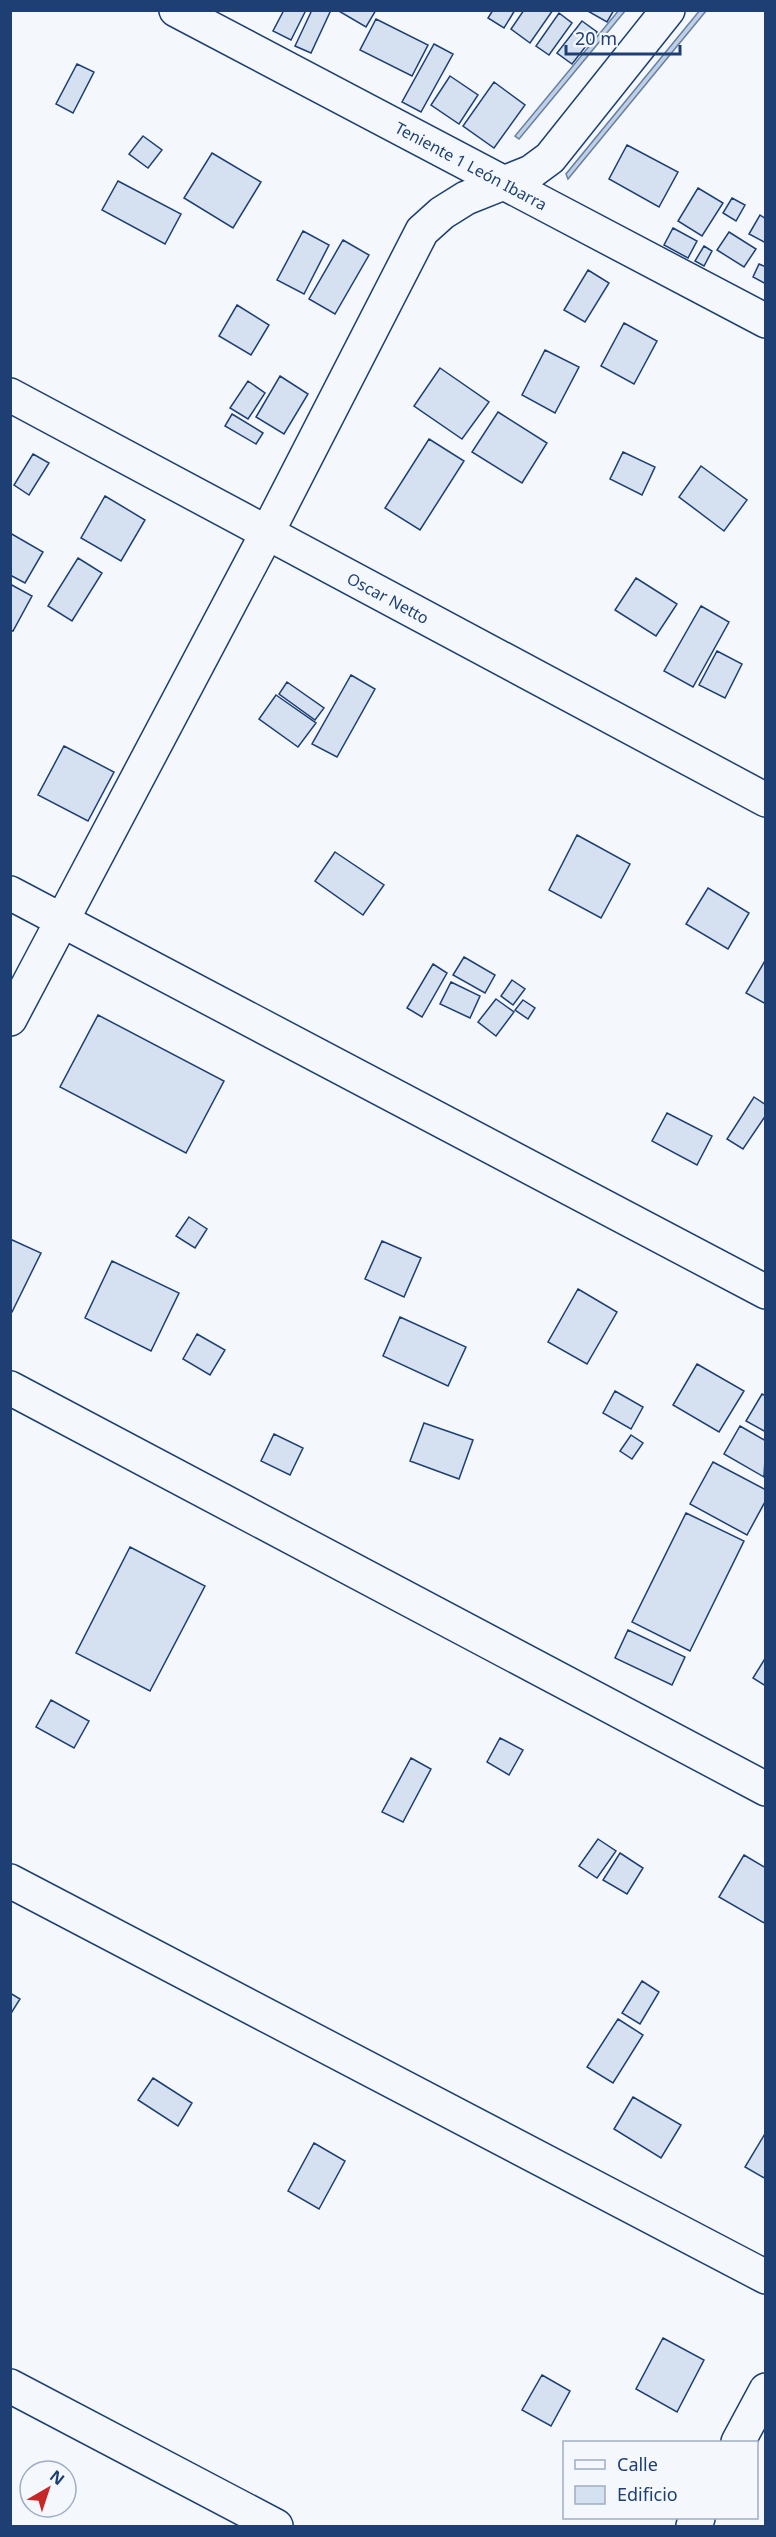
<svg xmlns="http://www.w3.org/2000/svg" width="776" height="2537" viewBox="0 0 776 2537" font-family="'Noto Sans',sans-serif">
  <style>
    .water { fill: #bed0e5; stroke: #687fa3; stroke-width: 1.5 }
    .building { fill: #d5e0f0; stroke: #1d3f73; stroke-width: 1.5 }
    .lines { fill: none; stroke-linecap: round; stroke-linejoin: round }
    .minor-casing { stroke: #1d3f73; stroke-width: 36 }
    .minor { stroke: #f4f7fb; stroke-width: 33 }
    .labels { text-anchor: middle; stroke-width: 4.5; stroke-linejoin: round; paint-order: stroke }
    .street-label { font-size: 16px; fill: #1d3f73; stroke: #f4f7fb }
  </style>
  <rect width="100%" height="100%" fill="#f4f7fb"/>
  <path class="water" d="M619,10L625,11L519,139L515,136Z
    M700,10L706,11L568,179L566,174Z"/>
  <path class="building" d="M284,10H306L291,40L273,31Z
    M312,10H331L311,53L295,46Z
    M337,10H376L366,27Z
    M493,10H515L504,28L488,18Z
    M524,10H553L530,43L511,29Z
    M586,10H614L607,22Z
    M559,13L572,23L549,55L536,46Z
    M376,19L428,45L412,76L360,50Z
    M582,21L597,32L572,64L557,53Z
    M434,44L453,54L421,112L402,102Z
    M77,64L94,72L73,113L56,104Z
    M450,76L478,95L459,124L431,105Z
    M494,82L525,105L494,148L463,126Z
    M143,136L162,150L148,168L129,154Z
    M627,145L678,172L659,207L609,179Z
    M212,153L261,182L233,228L184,198Z
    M118,181L181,214L165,244L102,210Z
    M698,188L723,203L702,236L678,221Z
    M732,198L745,205L736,221L723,213Z
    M760,215L766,219V243L749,234Z
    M673,228L697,241L688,258L664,245Z
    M303,231L329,245L304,294L277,280Z
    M729,232L756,249L744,267L717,250Z
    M343,240L369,255L335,314L309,299Z
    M704,246L712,251L704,266L695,261Z
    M759,264L766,267V284L753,277Z
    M588,270L609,283L585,322L564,310Z
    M237,305L269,325L251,355L219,336Z
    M624,323L657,341L634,384L601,366Z
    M545,350L579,367L555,413L522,395Z
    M440,368L489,402L462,439L414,406Z
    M280,376L308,394L284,434L256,417Z
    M248,381L265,393L248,419L230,408Z
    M498,412L547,443L522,483L472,452Z
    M232,414L263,433L256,444L225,426Z
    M429,439L464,461L420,530L385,508Z
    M623,452L655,467L642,495L610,479Z
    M33,454L49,463L29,495L14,485Z
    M701,466L747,500L724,531L679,497Z
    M105,496L145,520L121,561L81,538Z
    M10,533L43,552L25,583L10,575Z
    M78,558L102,573L72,621L48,606Z
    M636,578L677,604L656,636L615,610Z
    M10,584L32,596L13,631L10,630Z
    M701,606L729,622L693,687L664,671Z
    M717,651L742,664L725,698L699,685Z
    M351,675L375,689L337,757L312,744Z
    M287,682L324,708L315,720L279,694Z
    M276,695L316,723L298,747L259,719Z
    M64,746L114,772L88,821L38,795Z
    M577,835L630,864L601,918L549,890Z
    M335,852L384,885L363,915L315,881Z
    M708,888L749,913L728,949L686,924Z
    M464,957L495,975L485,993L453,975Z
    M766,959V1004L746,993Z
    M433,964L447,973L422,1017L407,1008Z
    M512,980L525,989L513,1005L501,996Z
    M451,982L480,996L470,1018L440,1004Z
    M496,999L514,1012L496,1036L478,1022Z
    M523,1000L535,1008L528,1019L515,1010Z
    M98,1015L224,1081L186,1153L60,1087Z
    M754,1097L766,1105V1115L743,1149L727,1139Z
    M667,1113L712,1136L697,1165L652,1141Z
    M189,1217L207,1229L195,1248L176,1236Z
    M10,1239L41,1253L12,1312H10Z
    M382,1241L421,1258L404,1297L365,1279Z
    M112,1261L179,1293L151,1351L85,1318Z
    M578,1289L617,1312L587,1364L548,1342Z
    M400,1317L466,1347L448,1386L383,1356Z
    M197,1334L225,1350L210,1375L183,1359Z
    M697,1364L744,1391L719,1432L673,1405Z
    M615,1391L643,1407L631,1429L603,1413Z
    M762,1394L766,1396V1432L746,1421Z
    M424,1423L473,1440L459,1479L410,1461Z
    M740,1426L766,1441L764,1477L724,1454Z
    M274,1434L303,1448L290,1475L261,1461Z
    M631,1435L643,1443L632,1459L620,1451Z
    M713,1462L766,1490V1500L747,1535L690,1504Z
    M686,1513L744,1541L690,1651L632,1622Z
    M130,1547L205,1586L150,1691L76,1653Z
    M628,1630L685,1657L672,1685L615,1658Z
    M766,1657V1686L753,1678Z
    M51,1700L89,1721L74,1748L36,1727Z
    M500,1738L523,1750L509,1775L487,1762Z
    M411,1758L431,1769L403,1822L382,1812Z
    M598,1839L616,1851L597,1878L579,1866Z
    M620,1853L643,1868L627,1894L603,1880Z
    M744,1855L766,1868V1924L719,1897Z
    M642,1981L659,1992L640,2024L622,2013Z
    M10,1993L20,1999L10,2015Z
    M618,2019L643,2035L613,2083L587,2067Z
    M153,2078L192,2103L178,2126L138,2100Z
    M633,2097L681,2125L661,2158L614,2129Z
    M766,2132V2179L745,2167Z
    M314,2143L345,2161L319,2209L288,2191Z
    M663,2338L704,2360L677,2412L636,2389Z
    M542,2375L570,2391L551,2426L522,2410Z"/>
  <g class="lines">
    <defs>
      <path id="minor" d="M176,10L766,321
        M10,395L766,800
        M10,893L766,1292
        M10,1019L267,533L422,231L442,213L466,198L531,172L550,158L668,10
        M10,1388L766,1789
        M10,1881L766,2277
        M10,2386L276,2526
        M738,2442L766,2390
        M693,2526L698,2518"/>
    </defs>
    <use href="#minor" class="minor-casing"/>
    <use href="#minor" class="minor"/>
  </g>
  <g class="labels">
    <g class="street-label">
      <text transform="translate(471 166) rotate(28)" y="6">Teniente 1 León Ibarra</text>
      <text transform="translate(388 598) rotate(28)" y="6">Oscar Netto</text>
    </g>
  </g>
  <rect width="776" height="2537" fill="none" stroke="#1d3f73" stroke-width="24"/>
  <rect x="563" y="2441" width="195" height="78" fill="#f4f7fb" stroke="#9eadc5" stroke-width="1.5"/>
  <rect x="575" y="2460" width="30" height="9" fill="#f4f7fb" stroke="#9eadc5" stroke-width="1.5"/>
  <text x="617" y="2471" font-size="18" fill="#1d3f73">Calle</text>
  <rect x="575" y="2486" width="30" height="18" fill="#d5e0f0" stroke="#9eadc5" stroke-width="1.5"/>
  <text x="617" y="2501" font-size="18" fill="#1d3f73">Edificio</text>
  <g transform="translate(48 2489) rotate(39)"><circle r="28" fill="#f4f7fb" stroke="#9eadc5" stroke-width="1.5"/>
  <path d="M0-4.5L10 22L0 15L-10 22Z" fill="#c62828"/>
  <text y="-9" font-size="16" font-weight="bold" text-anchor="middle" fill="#1d3f73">N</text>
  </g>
  <path d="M566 45v9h114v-9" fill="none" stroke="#1d3f73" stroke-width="3"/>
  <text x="575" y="45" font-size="18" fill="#1d3f73" stroke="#f4f7fb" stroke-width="4.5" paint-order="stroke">20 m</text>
</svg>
